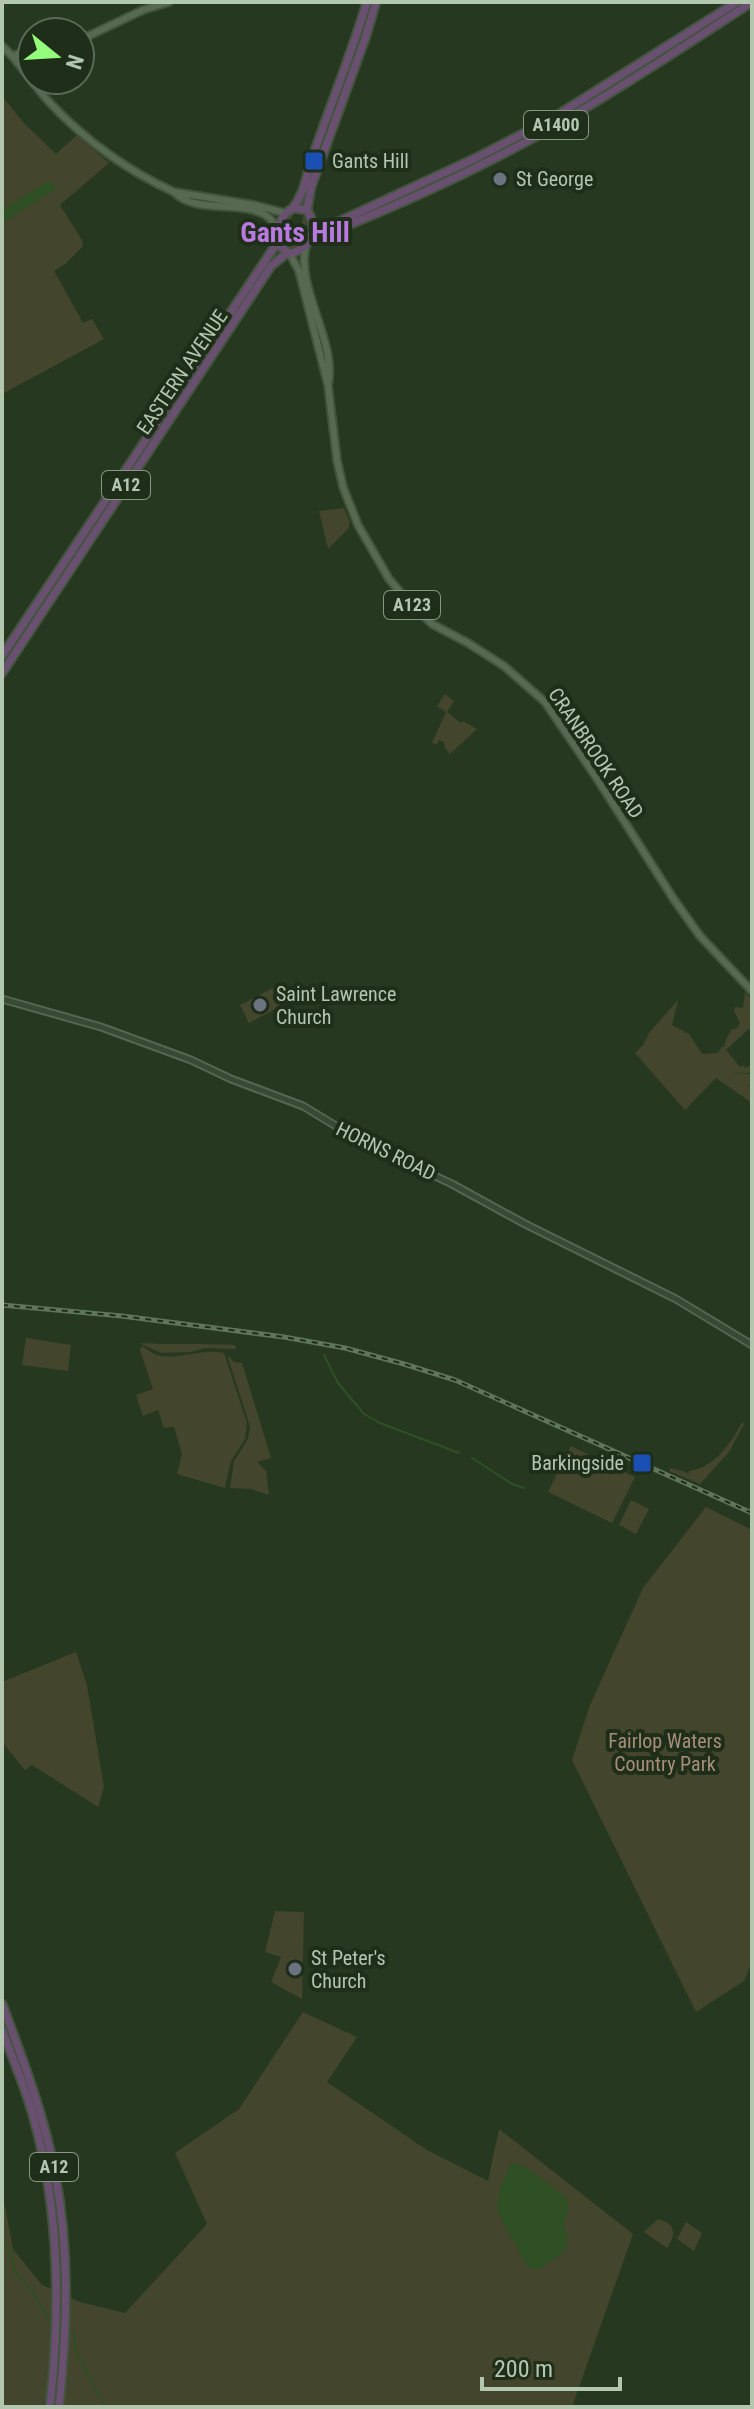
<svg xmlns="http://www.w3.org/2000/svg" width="754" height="2409" viewBox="0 0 754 2409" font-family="'Roboto Condensed',sans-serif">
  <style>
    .green { fill: #43452d }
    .water { fill: #2f5025 }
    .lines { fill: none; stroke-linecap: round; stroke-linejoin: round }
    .stream { stroke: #2f5025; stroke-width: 2 }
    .minor-casing { stroke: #566751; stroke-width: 9 }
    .major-casing { stroke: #42533d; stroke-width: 10 }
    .highway-casing { stroke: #43543e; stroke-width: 11 }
    .minor { stroke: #384a33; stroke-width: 5 }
    .major { stroke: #576a51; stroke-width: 6 }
    .highway { stroke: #6a5070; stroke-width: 7 }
    .rail-casing { stroke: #60765a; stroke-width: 5 }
    .rail { stroke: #1e2e19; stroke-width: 2; stroke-dasharray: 6; stroke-linecap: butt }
    .transit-dot { fill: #1a4fb4; stroke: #1e2e19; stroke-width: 3 }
    .worship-dot { fill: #6b7280; stroke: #1e2e19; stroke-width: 3 }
    .labels { text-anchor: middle; stroke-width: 8; stroke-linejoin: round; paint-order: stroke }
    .shield { fill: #1e2e19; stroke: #869881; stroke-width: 2 }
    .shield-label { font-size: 18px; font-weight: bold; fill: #b3c6ae }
    .poi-label { font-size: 20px; fill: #b3c6ae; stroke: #1e2e19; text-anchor: start }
    .street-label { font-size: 20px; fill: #b3c6ae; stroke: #1e2e19 }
    .park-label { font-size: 20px; fill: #a78e7b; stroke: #1e2e19 }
    .district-label { font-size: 28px; font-weight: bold; fill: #b979e0; stroke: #1e2e19 }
  </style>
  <rect width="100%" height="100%" fill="#263920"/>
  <path class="green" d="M708,24L712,25L581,109L498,154L496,151L561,116Z
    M2,96L23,122L56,154L77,135L109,163L60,205L82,240L83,246L65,264L54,271L83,323L92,319L104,339L2,394Z
    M293,213H295L291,219H288L290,221L287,229L298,233L302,225H304L302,223L303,215L307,221L305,232L299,234H306V237L300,245L291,249L290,246L287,248C280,237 283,223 293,213Z
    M344,508L350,522L349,528L328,549L319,511Z
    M445,694L454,701L447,712L461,723L463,721L477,729L450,754L445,748L444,742L439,740L437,744L432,743L446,712L437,706Z
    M277,986L285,1004L249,1023L240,1005Z
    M745,992L752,1000V1026L726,1050L740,1067L743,1065L745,1068L752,1065V1073L731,1074H752V1082L747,1086L752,1084V1103L716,1078L685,1110L635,1053L643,1045L649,1033L678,1000L672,1025L689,1034L702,1054L718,1053L722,1046L724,1047L726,1039L732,1029H736L740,1023L734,1011L735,1007L743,1008Z
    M26,1338L71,1345L68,1371L22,1365Z
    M139,1343C171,1345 203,1343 235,1345L236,1349L206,1348L190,1352L161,1353Z
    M143,1347C149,1350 154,1355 160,1356C182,1359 203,1348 224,1353L247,1423L245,1439L231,1461L225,1488L177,1474L182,1454L174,1427L164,1428L158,1410L143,1416L136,1395L153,1389L140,1350V1348Z
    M227,1355L234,1362L242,1363L271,1458L257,1462L266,1471L269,1495L251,1489L230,1488L234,1461L248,1439L250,1426Z
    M742,1422L744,1424L729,1452L700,1484L669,1471L670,1468L686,1472L688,1475L689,1471C715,1467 731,1444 742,1422Z
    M571,1446L635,1477L612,1523L548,1492Z
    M631,1500L649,1509L636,1534L619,1525Z
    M706,1507L752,1530V1962L744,1981L696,2012L572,1760L590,1705L643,1588Z
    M76,1652L87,1685L104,1787L98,1807L32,1765L25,1770L2,1742V1682Z
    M275,1911L304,1912L302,1999L271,1982L281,1957L265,1952Z
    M303,2012L357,2037L327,2082L427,2150L488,2181L499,2129L633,2234L572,2407H48L45,2401L43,2407H2V2191L13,2249L42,2285L80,2302L125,2313L207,2224L175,2153L239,2109Z
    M658,2219C677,2224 676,2235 667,2248L644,2232Z
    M686,2222L702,2233L694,2251L677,2239Z"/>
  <path class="water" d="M47,182H51L56,189L2,223V210Z
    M511,2163L524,2166L567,2198L569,2209L563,2223C576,2252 559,2253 537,2270L526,2265L497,2210L500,2188Z"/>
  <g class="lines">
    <path class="stream" d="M324,1355L338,1383L364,1414L380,1423L459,1453
      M472,1458L512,1484L524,1488
      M2,2242C18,2255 10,2260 16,2274L32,2290L50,2323
      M73,2331L77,2353L105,2407"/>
    <defs>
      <path id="minor" d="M2,999L101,1027L191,1060L231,1079L303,1106L359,1140L452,1184L525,1224L676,1299L752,1345"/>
      <path id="major" d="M80,40L143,10L169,2
        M2,46C21,63 33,85 50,103C86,141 126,170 174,192C196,215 241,199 267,216C272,219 275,225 278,231
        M13,56L20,53H32
        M174,192L254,205L285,213
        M306,246C295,287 338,344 328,385
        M290,254L299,271L328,385L337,460L343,487L358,525L389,579L407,600L432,624L468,643L504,666L545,702L596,777L673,898L700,936L752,991"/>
      <path id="highway" d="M293,208C304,194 306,178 311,162C329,108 351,56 367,2
        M293,208L307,210C319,230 312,247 290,254L281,247C277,231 278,216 293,208Z
        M307,210L311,187L365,39L376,2
        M312,221L320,227L325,228L476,158L553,118L737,2
        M311,240C398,206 484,167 565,120C629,83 690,42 752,2
        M2,656L279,240
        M2,673L271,266L287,253
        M2,2004C23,2060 44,2115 55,2174C70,2251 67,2330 59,2407
        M2,2030C11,2053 20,2075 28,2099C60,2198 61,2304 50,2407"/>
    </defs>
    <use href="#minor" class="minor-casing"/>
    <use href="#major" class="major-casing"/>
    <use href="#highway" class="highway-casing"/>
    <use href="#minor" class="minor"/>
    <use href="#major" class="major"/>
    <use href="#highway" class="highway"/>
    <defs>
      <path id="rail" d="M2,1305L122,1316L284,1337L345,1348L404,1364L455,1380L752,1513"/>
    </defs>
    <use href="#rail" class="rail-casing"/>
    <use href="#rail" class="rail"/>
  </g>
  <g class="transit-dot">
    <rect x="304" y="151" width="20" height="20" rx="4"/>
    <rect x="632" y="1453" width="20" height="20" rx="4"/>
  </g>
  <g class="worship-dot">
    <circle cx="500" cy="179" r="8"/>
    <circle cx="260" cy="1005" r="8"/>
    <circle cx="295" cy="1969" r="8"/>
  </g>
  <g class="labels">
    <g class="shield">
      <rect x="524" y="111" width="64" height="28" rx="6"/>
      <rect x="102" y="471" width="48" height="28" rx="6"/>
      <rect x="384" y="591" width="56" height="28" rx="6"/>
      <rect x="30" y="2153" width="48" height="28" rx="6"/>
    </g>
    <g class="shield-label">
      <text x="556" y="131">A1400</text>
      <text x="126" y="491">A12</text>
      <text x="412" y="611">A123</text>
      <text x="54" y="2173">A12</text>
    </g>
    <g class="poi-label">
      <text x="332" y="168">Gants Hill</text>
      <text x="516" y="186">St George</text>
      <text x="276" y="1001">Saint Lawrence<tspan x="276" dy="23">Church</tspan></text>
      <text x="624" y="1470" text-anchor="end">Barkingside</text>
      <text x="311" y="1965">St Peter's<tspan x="311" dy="23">Church</tspan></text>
    </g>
    <g class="street-label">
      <text transform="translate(182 372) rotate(-56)" y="7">EASTERN AVENUE</text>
      <text transform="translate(596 753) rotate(56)" y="7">CRANBROOK ROAD</text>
      <text transform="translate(386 1151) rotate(26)" y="7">HORNS ROAD</text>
    </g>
    <g class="park-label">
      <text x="665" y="1748">Fairlop Waters<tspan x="665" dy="23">Country Park</tspan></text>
    </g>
    <g class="district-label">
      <text x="295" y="242">Gants Hill</text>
    </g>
  </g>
  <rect width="754" height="2409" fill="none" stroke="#b3c6ae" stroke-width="8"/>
  <g transform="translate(56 56) rotate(108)"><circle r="38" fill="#1e2e19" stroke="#5a6b55" stroke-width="2"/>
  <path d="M0-6L14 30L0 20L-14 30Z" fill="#95fd7c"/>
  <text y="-12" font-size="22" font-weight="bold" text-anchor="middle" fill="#b3c6ae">N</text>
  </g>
  <path d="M482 2377v12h138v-12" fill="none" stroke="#b3c6ae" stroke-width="4"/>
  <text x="494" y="2377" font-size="24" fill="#b3c6ae" stroke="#1e2e19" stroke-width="6" paint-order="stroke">200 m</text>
</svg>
